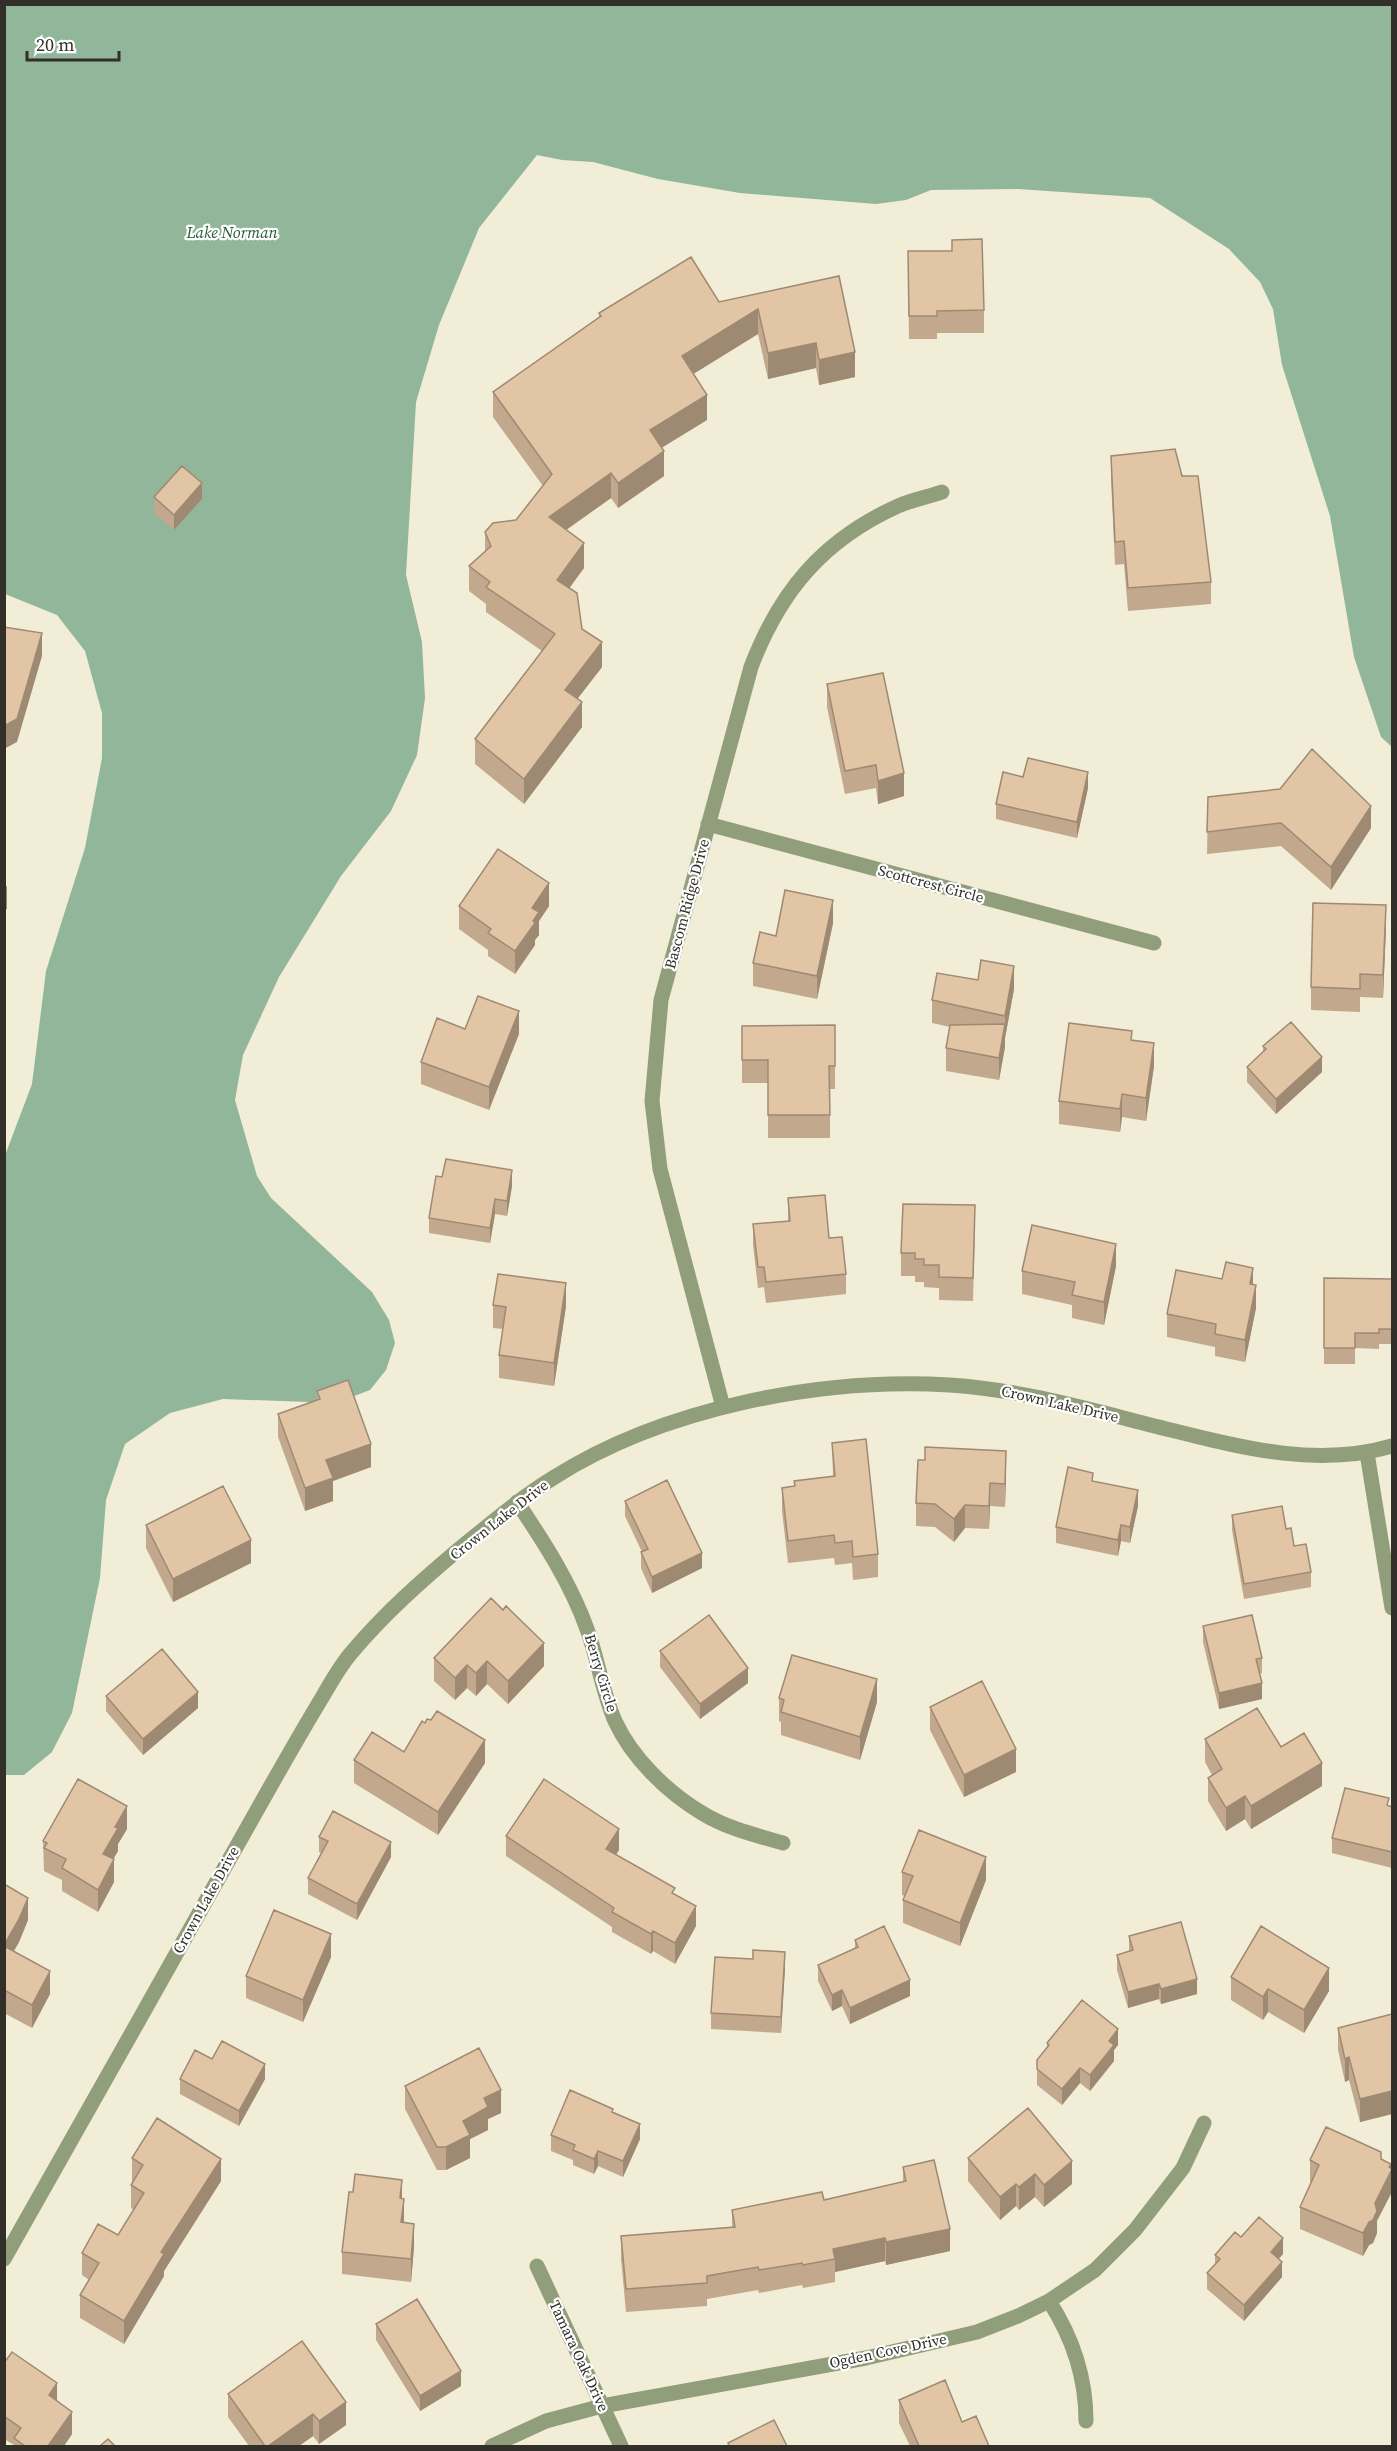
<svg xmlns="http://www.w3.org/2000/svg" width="1397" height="2451" viewBox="0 0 1397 2451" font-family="'Source Serif 4',serif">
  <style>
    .water { fill: #92b69a }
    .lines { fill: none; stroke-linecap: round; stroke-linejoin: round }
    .minor { stroke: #919e7b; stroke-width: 15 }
    .wall { fill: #c2a98d }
    .shaded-wall { fill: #9e8a73 }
    .building { fill: #e2c5a4; stroke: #9e8a73; stroke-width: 1.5 }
    .labels { text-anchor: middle; stroke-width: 4.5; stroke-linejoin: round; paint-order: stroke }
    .street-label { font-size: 15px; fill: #312f27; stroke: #fff }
    .water-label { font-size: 16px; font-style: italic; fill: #235b35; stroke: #fff }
  </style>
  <rect width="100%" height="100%" fill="#f1edd7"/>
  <path class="water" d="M5,5H1392V747L1381,737L1354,657L1330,516L1282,365L1273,309L1260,282L1229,249L1150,198L1018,189L931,190L906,200L876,204L740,193L658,179L593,162L562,160L537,155L479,228L439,325L416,402L406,575L422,642L425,698L417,755L391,811L341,876L279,977L243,1055L235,1100L257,1176L271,1198L372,1292L389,1320L395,1343L386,1370L370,1390L336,1403L223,1399L170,1413L125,1444L106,1500L100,1578L72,1713L52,1752L24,1775H4V1158L32,1084L46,971L85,848L102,758V713L85,651L57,615L5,594Z"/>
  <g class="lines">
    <path class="minor" d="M708,824L1154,943
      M723,1407L660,1169L652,1101L661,1000L751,667C780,591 823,540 898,506C912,500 928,497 942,492
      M1367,1453L1392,1608
      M517,1502C544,1542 571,1584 587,1629C598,1659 602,1691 615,1721C632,1758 667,1792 702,1813C726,1828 755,1835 783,1843
      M4,2259C80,2125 155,1992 230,1858C259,1807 287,1756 317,1706C328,1688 338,1668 352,1652C384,1614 420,1582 458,1550C489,1525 519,1499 553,1478C663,1408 821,1377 950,1385C1027,1390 1101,1413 1175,1431C1246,1449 1320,1467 1392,1446
      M537,2266L621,2446
      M1049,2301C1073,2338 1086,2376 1086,2421
      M492,2446L546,2421L602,2406L866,2358L977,2332L1018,2316L1049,2301L1095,2270L1135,2230L1183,2168L1204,2123"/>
  </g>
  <path class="wall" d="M908,274L984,310V333H937V339H909Z
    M839,276L855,377L819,385L816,368L768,379L758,334L693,374L707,420L662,447L664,476L618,508L611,498L566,530L584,568L569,588L582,629L602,667L577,699L582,727L524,804L475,764V739L542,651L486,612V604L469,591V566L485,551V532L516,520L543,486L493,417V392L599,317V313L719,302Z
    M1111,456L1182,476L1211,582V604L1128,611L1124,564L1115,565L1111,479Z
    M154,497L202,499L174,530L154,513Z
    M827,684L904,796L878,804L876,788L845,794L827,707Z
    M1023,777L1088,788L1077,838L996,819V804Z
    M1208,797L1371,828L1331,890L1281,846L1207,854Z
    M459,906H549L539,921V935L535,940V945L515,974L488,956V950L459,929Z
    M833,923L817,999L753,986V963L776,936Z
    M1386,927L1383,998L1360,997V1012L1311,1010V987Z
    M1014,989L1005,1038V1047L999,1080L946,1071V1048L950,1027L932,1023V1000Z
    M835,1025V1089H830V1138H768V1083H742V1026Z
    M465,1029L519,1034L489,1110L421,1084V1062Z
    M1132,1040L1154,1066L1146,1121L1122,1117L1120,1132L1059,1124V1101Z
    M1263,1046L1322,1072L1276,1114L1247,1082V1067L1263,1052Z
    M442,1177L512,1186L507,1216L495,1214L490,1243L429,1233V1218Z
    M788,1198L829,1238L846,1274V1294L766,1303L764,1287L758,1288L753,1245V1224L788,1221Z
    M975,1228L973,1301L939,1300V1288L924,1287V1282H915V1276H901V1253Z
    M1116,1266L1104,1325L1072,1318V1305L1022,1294V1271Z
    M1324,1278L1392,1279V1344H1379V1349L1355,1348V1364H1324Z
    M1222,1279L1253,1285L1256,1308L1245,1362L1215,1356V1347L1167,1337V1314Z
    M493,1305L566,1306L554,1386L499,1378V1355L503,1329L493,1328Z
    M317,1391L371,1467L333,1481V1501L305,1511L278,1437V1414L317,1400Z
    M832,1443L878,1554V1577L853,1580L852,1563L835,1565L834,1558L788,1563L782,1511V1488L794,1486L833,1476Z
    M1006,1474L1005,1507L990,1506L989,1529L965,1528L954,1542L935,1527L916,1526V1503Z
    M1093,1481L1138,1506L1130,1543L1121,1541L1118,1556L1056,1543V1527Z
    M625,1501L702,1568L652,1593L641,1568V1552H642L625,1516Z
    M1232,1515L1286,1529L1294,1546L1311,1572V1587L1244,1599L1232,1530Z
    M146,1525L251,1563L173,1602L146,1548Z
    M491,1598L544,1666L508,1704L487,1684L476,1696L467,1688L455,1700L434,1681V1658Z
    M1203,1626L1262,1658V1673L1259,1674L1262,1699L1219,1709L1203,1642Z
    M660,1651L748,1683L700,1719L660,1667Z
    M106,1696L198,1708L143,1755L106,1711Z
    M779,1698L877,1702L860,1760L781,1735V1722L779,1721Z
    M930,1707L1016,1772L964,1797L930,1730Z
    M425,1723L485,1763L438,1835L354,1783V1760L404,1752Z
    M1205,1739L1281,1747L1322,1786L1251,1829L1245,1819L1226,1831L1208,1801V1778L1212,1775L1205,1762Z
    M1389,1806L1392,1807V1868L1332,1853V1838Z
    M127,1829L118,1844V1851L113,1859L114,1882L98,1912L62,1891V1880L44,1871L43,1841Z
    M506,1836L619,1850L616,1855L675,1894L696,1926L675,1964L653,1951L651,1954L612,1932V1927L506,1856Z
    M319,1837L391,1857L357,1920L308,1894V1878L321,1853L319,1852Z
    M902,1872L986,1880L960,1946L903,1923V1900L905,1896L902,1895Z
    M4,1884L28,1920L19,1942L14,1951L50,1994L32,2028L4,2013Z
    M1129,1936L1197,1994L1161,2004L1159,1999L1128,2008L1117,1970V1955L1129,1951Z
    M855,1940L910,1996L850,2024L842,2006L832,2011L818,1981V1965L855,1948Z
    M331,1957L303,2022L246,1998V1976Z
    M785,1968L781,2033L711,2029V2013Z
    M1231,1977L1329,1991L1304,2033L1268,2012L1263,2020L1231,2000Z
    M1392,2014V2114L1360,2122L1349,2080L1345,2082L1338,2050V2028Z
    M1047,2043L1118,2045L1114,2050V2061L1090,2091L1080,2083L1062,2105L1037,2085V2060L1047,2048Z
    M212,2059L265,2079L239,2126L180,2094V2079Z
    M405,2086L501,2113L488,2119V2130L470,2139V2158L446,2170H437L405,2109Z
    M1028,2108L1072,2184L1044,2207L1035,2197L1019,2210L1016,2206L1000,2220L968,2181V2158Z
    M613,2112L640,2139L623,2177L598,2166L594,2174L573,2165V2160L551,2151V2135Z
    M1326,2127L1377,2221V2233L1373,2243L1369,2245L1363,2256L1300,2229V2207L1311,2183L1310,2182V2160Z
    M132,2158L221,2181L164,2271V2276L124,2344L80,2318V2295L89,2280L82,2275V2253L118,2235L134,2210L131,2208V2185L133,2181H132Z
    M903,2167L950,2251L886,2265L885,2261L835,2272V2282L803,2288L802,2285L759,2293L758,2290L707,2299V2306L626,2312L621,2259V2236L732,2227V2210L824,2200L903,2182Z
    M402,2199L404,2222L414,2247L411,2282L342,2274V2252Z
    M1241,2237L1283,2254L1278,2259L1282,2277L1244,2321L1207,2289V2273L1215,2264V2255Z
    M376,2324L461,2386L420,2411L376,2340Z
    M302,2341L346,2425L319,2444L313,2436L299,2446H249L228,2417V2394Z
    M4,2363L57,2400L72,2434L64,2446H14V2445L4,2439Z
    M899,2400L962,2422L989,2446H910L899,2423Z"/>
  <path class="shaded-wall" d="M758,309V334L682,381V356Z
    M816,343V368L768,379V353Z
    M855,352V377L819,385V360Z
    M707,395V420L650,455V430Z
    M664,451V476L618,508V483Z
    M611,473V498L549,542V517Z
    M202,483V499L174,530V515Z
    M584,543V568L557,605V580Z
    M42,633V656L17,742L4,749V726Z
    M602,642V667L565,715V690Z
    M582,702V727L524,804V779Z
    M1088,772V788L1077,838V822Z
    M904,773V796L878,804V781Z
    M1371,806V828L1331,890V867Z
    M549,883V906L539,921V935L535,940V945L515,974V951L532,908Z
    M7,886V909L4,910V887Z
    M833,900V923L817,999V976Z
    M1386,905V927L1383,998V975Z
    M1014,966V989L1005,1038V1016Z
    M519,1011V1034L489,1110V1087Z
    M1005,1024V1047L999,1080V1058Z
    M1154,1043V1066L1146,1121V1098Z
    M1322,1057V1072L1276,1114V1099Z
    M1122,1094V1117L1120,1132V1109Z
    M512,1170V1186L507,1216V1201Z
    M495,1199V1214L490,1243V1228Z
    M1116,1244V1266L1104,1325V1302Z
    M1253,1268V1290L1250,1284Z
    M566,1283V1306L554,1386V1363Z
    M1256,1285V1308L1245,1362V1340Z
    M371,1444V1467L333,1481V1501L305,1511V1488L326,1460Z
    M1006,1451V1474L1005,1507V1484Z
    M990,1483V1506L989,1529V1506Z
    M1138,1490V1506L1130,1543V1527Z
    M965,1505V1528L954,1542V1519Z
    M1121,1525V1541L1118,1556V1540Z
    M251,1540V1563L173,1602V1579Z
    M702,1553V1568L652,1593V1577Z
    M544,1643V1666L508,1704V1681Z
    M487,1661V1684L476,1696V1673Z
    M467,1665V1688L455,1700V1678Z
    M748,1668V1683L700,1719V1704Z
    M877,1679V1702L860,1760V1737Z
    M1262,1683V1699L1219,1709V1693Z
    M198,1692V1708L143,1755V1739Z
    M485,1740V1763L438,1835V1812Z
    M1016,1749V1772L964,1797V1775Z
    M1322,1763V1786L1251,1829V1806Z
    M1245,1796V1819L1226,1831V1808Z
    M127,1806V1829L118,1844V1851L103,1877V1854L115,1827Z
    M619,1829V1850L606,1869V1849Z
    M391,1842V1857L357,1920V1904Z
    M986,1857V1880L960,1946V1923Z
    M114,1859V1882L98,1912V1890Z
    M28,1898V1920L19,1942L4,1968V1945Z
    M696,1906V1926L675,1964V1943Z
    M653,1931V1951L651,1954V1934Z
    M331,1934V1957L303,2022V2000Z
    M785,1952V1968L781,2033V2017Z
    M1329,1968V1991L1304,2033V2010Z
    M50,1971V1994L32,2028V2005Z
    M1197,1979V1994L1161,2004V1989Z
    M910,1980V1996L850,2024V2008Z
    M1159,1984V1999L1128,2008V1992Z
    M1268,1989V2012L1263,2020V1997Z
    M842,1990V2006L832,2011V1995Z
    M1118,2029V2045L1114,2050V2061L1090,2091V2075L1109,2041Z
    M1349,2057V2080L1345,2082V2059Z
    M265,2064V2079L239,2126V2111Z
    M1080,2068V2083L1062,2105V2089Z
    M501,2090V2113L488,2119V2130L470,2139V2158L446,2170V2147L463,2121L484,2098Z
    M1392,2091V2114L1360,2122V2099Z
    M640,2124V2139L623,2177V2161Z
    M598,2151V2166L594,2174V2159Z
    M221,2159V2181L164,2271V2276L124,2344V2321L161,2252Z
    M1072,2161V2184L1044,2207V2185Z
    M1391,2164V2172L1392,2169V2192L1377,2221V2233L1373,2243L1369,2245L1363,2256V2233L1369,2222L1375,2203Z
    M1035,2174V2197L1019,2210V2187Z
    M402,2180V2203L400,2198Z
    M1016,2184V2206L1000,2220V2197Z
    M404,2199V2222L401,2245V2222Z
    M414,2224V2247L411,2282V2259Z
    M950,2229V2251L886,2265V2242Z
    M885,2238V2261L835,2272V2259L833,2249Z
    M1283,2238V2254L1271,2268V2252Z
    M1282,2262V2277L1244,2321V2305Z
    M461,2371V2386L420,2411V2396Z
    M57,2383V2406L49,2395Z
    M346,2402V2425L319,2444V2421Z
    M72,2412V2434L64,2446H48Z
    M313,2414V2436L299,2446H268Z"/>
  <path class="building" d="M982,239L984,310L937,311V316H909L908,251H952V240Z
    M691,257L719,302L839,276L855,352L819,360L816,343L768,353L758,309L682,356L707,395L650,430L664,451L618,483L611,473L549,517L584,543L557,580L577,593L582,629L602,642L565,690L582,702L524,779L475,739L555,634L486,587L490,582L469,566L491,546L485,532L493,523L516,520L552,474L493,392L601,316L599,313Z
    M1175,449L1182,476H1198L1211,582L1128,588L1124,541L1115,542L1111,456Z
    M182,466L202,483L174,515L154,497Z
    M4,627L42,633L17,719L4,726Z
    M883,673L904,773L878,781L876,765L845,771L827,684Z
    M1312,749L1371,806L1331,867L1281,823L1207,832L1208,797L1280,789Z
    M1028,758L1088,772L1077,822L996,804L1003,772L1023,777Z
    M498,849L549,883L532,908L539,912L533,921L535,923L515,951L488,933L491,929L459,906Z
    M785,890L833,900L817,976L753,963L760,932L776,936Z
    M1313,903L1386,905L1383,975L1360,974V989L1311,987Z
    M981,960L1014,966L1005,1016L932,1000L937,973L978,980Z
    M478,996L519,1011L489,1087L421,1062L437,1018L465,1029Z
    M1291,1022L1322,1057L1276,1099L1247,1067L1266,1049L1263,1046Z
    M1069,1023L1132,1031L1131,1040L1154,1043L1146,1098L1122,1094L1120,1109L1059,1101Z
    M1005,1024L999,1058L946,1048L950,1025Z
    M835,1025V1066H829L830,1115H768V1060H742V1026Z
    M446,1159L512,1170L507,1201L495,1199L490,1228L429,1218L436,1176L442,1177Z
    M825,1195L829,1238L842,1237L846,1274L766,1282L764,1267H758L753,1224L790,1221L788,1198Z
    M903,1204L975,1205L973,1278L939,1277V1265H924V1259H915V1253H901Z
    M1032,1225L1116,1244L1104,1302L1072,1295L1075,1282L1022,1271Z
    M1226,1262L1253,1268L1250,1284L1256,1285L1245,1340L1215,1334L1216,1324L1167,1314L1176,1270L1222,1279Z
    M498,1274L566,1283L554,1363L499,1355L506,1307L493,1305Z
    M1324,1278L1392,1279V1329H1379V1333H1355V1348H1324Z
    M348,1380L371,1444L326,1460L333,1478L305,1488L278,1414L320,1399L317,1391Z
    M866,1439L878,1554L853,1557L852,1541L835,1543L834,1535L788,1541L782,1488L795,1486L794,1481L835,1476L832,1443Z
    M925,1447L1006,1451L1005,1484L990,1483L989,1506L965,1505L954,1519L935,1504L916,1503L918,1460H925Z
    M1068,1467L1093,1473L1092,1481L1138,1490L1130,1527L1121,1525L1118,1540L1056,1527Z
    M667,1480L702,1553L652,1577L641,1552L648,1549L625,1501Z
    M223,1486L251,1540L173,1579L146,1525Z
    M1282,1506L1286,1529L1291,1528L1294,1546L1306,1544L1311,1572L1244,1584L1232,1515Z
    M491,1598L503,1610L506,1606L544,1643L508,1681L487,1661L476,1673L467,1665L455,1678L434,1658Z
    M709,1615L748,1668L700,1704L660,1651Z
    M1252,1615L1262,1658L1256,1659L1262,1683L1219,1693L1203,1626Z
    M162,1649L198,1692L143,1739L106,1696Z
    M792,1655L877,1679L860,1737L781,1712L784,1700L779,1698Z
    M982,1681L1016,1749L964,1775L930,1707Z
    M1257,1708L1281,1747L1304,1733L1322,1763L1251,1806L1245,1796L1226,1808L1208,1778L1222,1769L1205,1739Z
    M437,1711L485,1740L438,1812L354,1760L372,1732L404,1752L422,1721L425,1723L427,1719L431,1720Z
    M78,1779L127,1806L115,1827L118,1828L103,1854L114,1859L98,1890L62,1868L66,1859L44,1848L47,1843L43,1841Z
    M544,1779L619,1829L606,1849L675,1888L672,1893L696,1906L675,1943L653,1931L651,1934L612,1912L614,1908L506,1836Z
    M1345,1788L1389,1798L1387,1805L1392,1807V1852L1332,1838Z
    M333,1811L391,1842L357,1904L308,1878L328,1841L319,1837Z
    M919,1830L986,1857L960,1923L903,1900L913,1876L902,1872Z
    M4,1884L28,1898L19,1919L4,1945Z
    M274,1910L331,1934L303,2000L246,1976Z
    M1181,1922L1197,1979L1161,1989L1159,1984L1128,1992L1117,1955L1133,1950L1129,1936Z
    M884,1926L910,1980L850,2008L842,1990L832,1995L818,1965L858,1947L855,1940Z
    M1261,1926L1329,1968L1304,2010L1268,1989L1263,1997L1231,1977Z
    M4,1946L50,1971L32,2005L4,1990Z
    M753,1950L785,1952L781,2017L711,2013L715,1957L753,1959Z
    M1082,2000L1118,2029L1109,2041L1114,2045L1090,2075L1080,2068L1062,2089L1037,2069V2060L1049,2045L1047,2043Z
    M1392,2014V2091L1360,2099L1349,2057L1345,2059L1338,2028Z
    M222,2041L265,2064L239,2111L180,2079L195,2050L212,2059Z
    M479,2048L501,2090L484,2098L488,2107L463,2121L470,2135L446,2147H437L405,2086Z
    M570,2090L613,2109L612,2112L640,2124L623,2161L598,2151L594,2159L573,2150L575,2145L551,2135Z
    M1028,2108L1072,2161L1044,2185L1035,2174L1019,2187L1016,2184L1000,2197L968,2158Z
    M157,2118L221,2159L161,2252L164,2254L124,2321L80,2295L99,2263L82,2253L98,2224L118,2235L144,2193L131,2185L143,2165L132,2158Z
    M1326,2127L1381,2152V2159L1391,2164L1389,2167L1392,2169L1375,2203L1377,2211L1373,2220L1369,2222L1363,2233L1300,2207L1319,2165L1310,2160Z
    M934,2160L950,2229L886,2242L885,2238L833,2249L835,2259L803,2265L802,2263L759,2270L758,2267L707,2276V2283L626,2289L621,2236L735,2227L732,2210L822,2192L824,2200L906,2181L903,2167Z
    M355,2174L402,2180L400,2198L404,2199L401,2222L414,2224L411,2259L342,2252L349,2192H353Z
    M1259,2217L1283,2238L1271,2252L1282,2262L1244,2305L1207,2273L1220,2259L1215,2255L1235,2232L1241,2237Z
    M417,2299L461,2371L420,2396L376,2324Z
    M302,2341L346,2402L319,2421L313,2414L268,2446H265L228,2394Z
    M12,2352L57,2383L49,2395L72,2412L48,2446H25L14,2438L21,2428L4,2416V2363Z
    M945,2380L962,2422L976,2416L989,2446H919L899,2400Z
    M774,2420L787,2446H729L728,2443Z
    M108,2439L115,2446H100Z"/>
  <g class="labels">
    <g class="street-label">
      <text transform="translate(931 884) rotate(15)" y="5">Scottcrest Circle</text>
      <text transform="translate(687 904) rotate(-75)" y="5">Bascom Ridge Drive</text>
      <text transform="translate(1060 1404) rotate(13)" y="5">Crown Lake Drive</text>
      <text transform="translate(499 1520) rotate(-38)" y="5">Crown Lake Drive</text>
      <text transform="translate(601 1673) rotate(73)" y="5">Berry Circle</text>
      <text transform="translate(206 1900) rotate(-61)" y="5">Crown Lake Drive</text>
      <text transform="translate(888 2351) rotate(-12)" y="5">Ogden Cove Drive</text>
      <text transform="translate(579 2356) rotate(65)" y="5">Tamara Oak Drive</text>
    </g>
    <g class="water-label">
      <text x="232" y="238">Lake Norman</text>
    </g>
  </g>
  <rect width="1397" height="2451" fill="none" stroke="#312f27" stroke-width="12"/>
  <path d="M27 51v9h92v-9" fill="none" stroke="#312f27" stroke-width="3"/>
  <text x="36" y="51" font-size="18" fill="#312f27" stroke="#ffffff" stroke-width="4.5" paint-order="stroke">20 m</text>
</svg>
